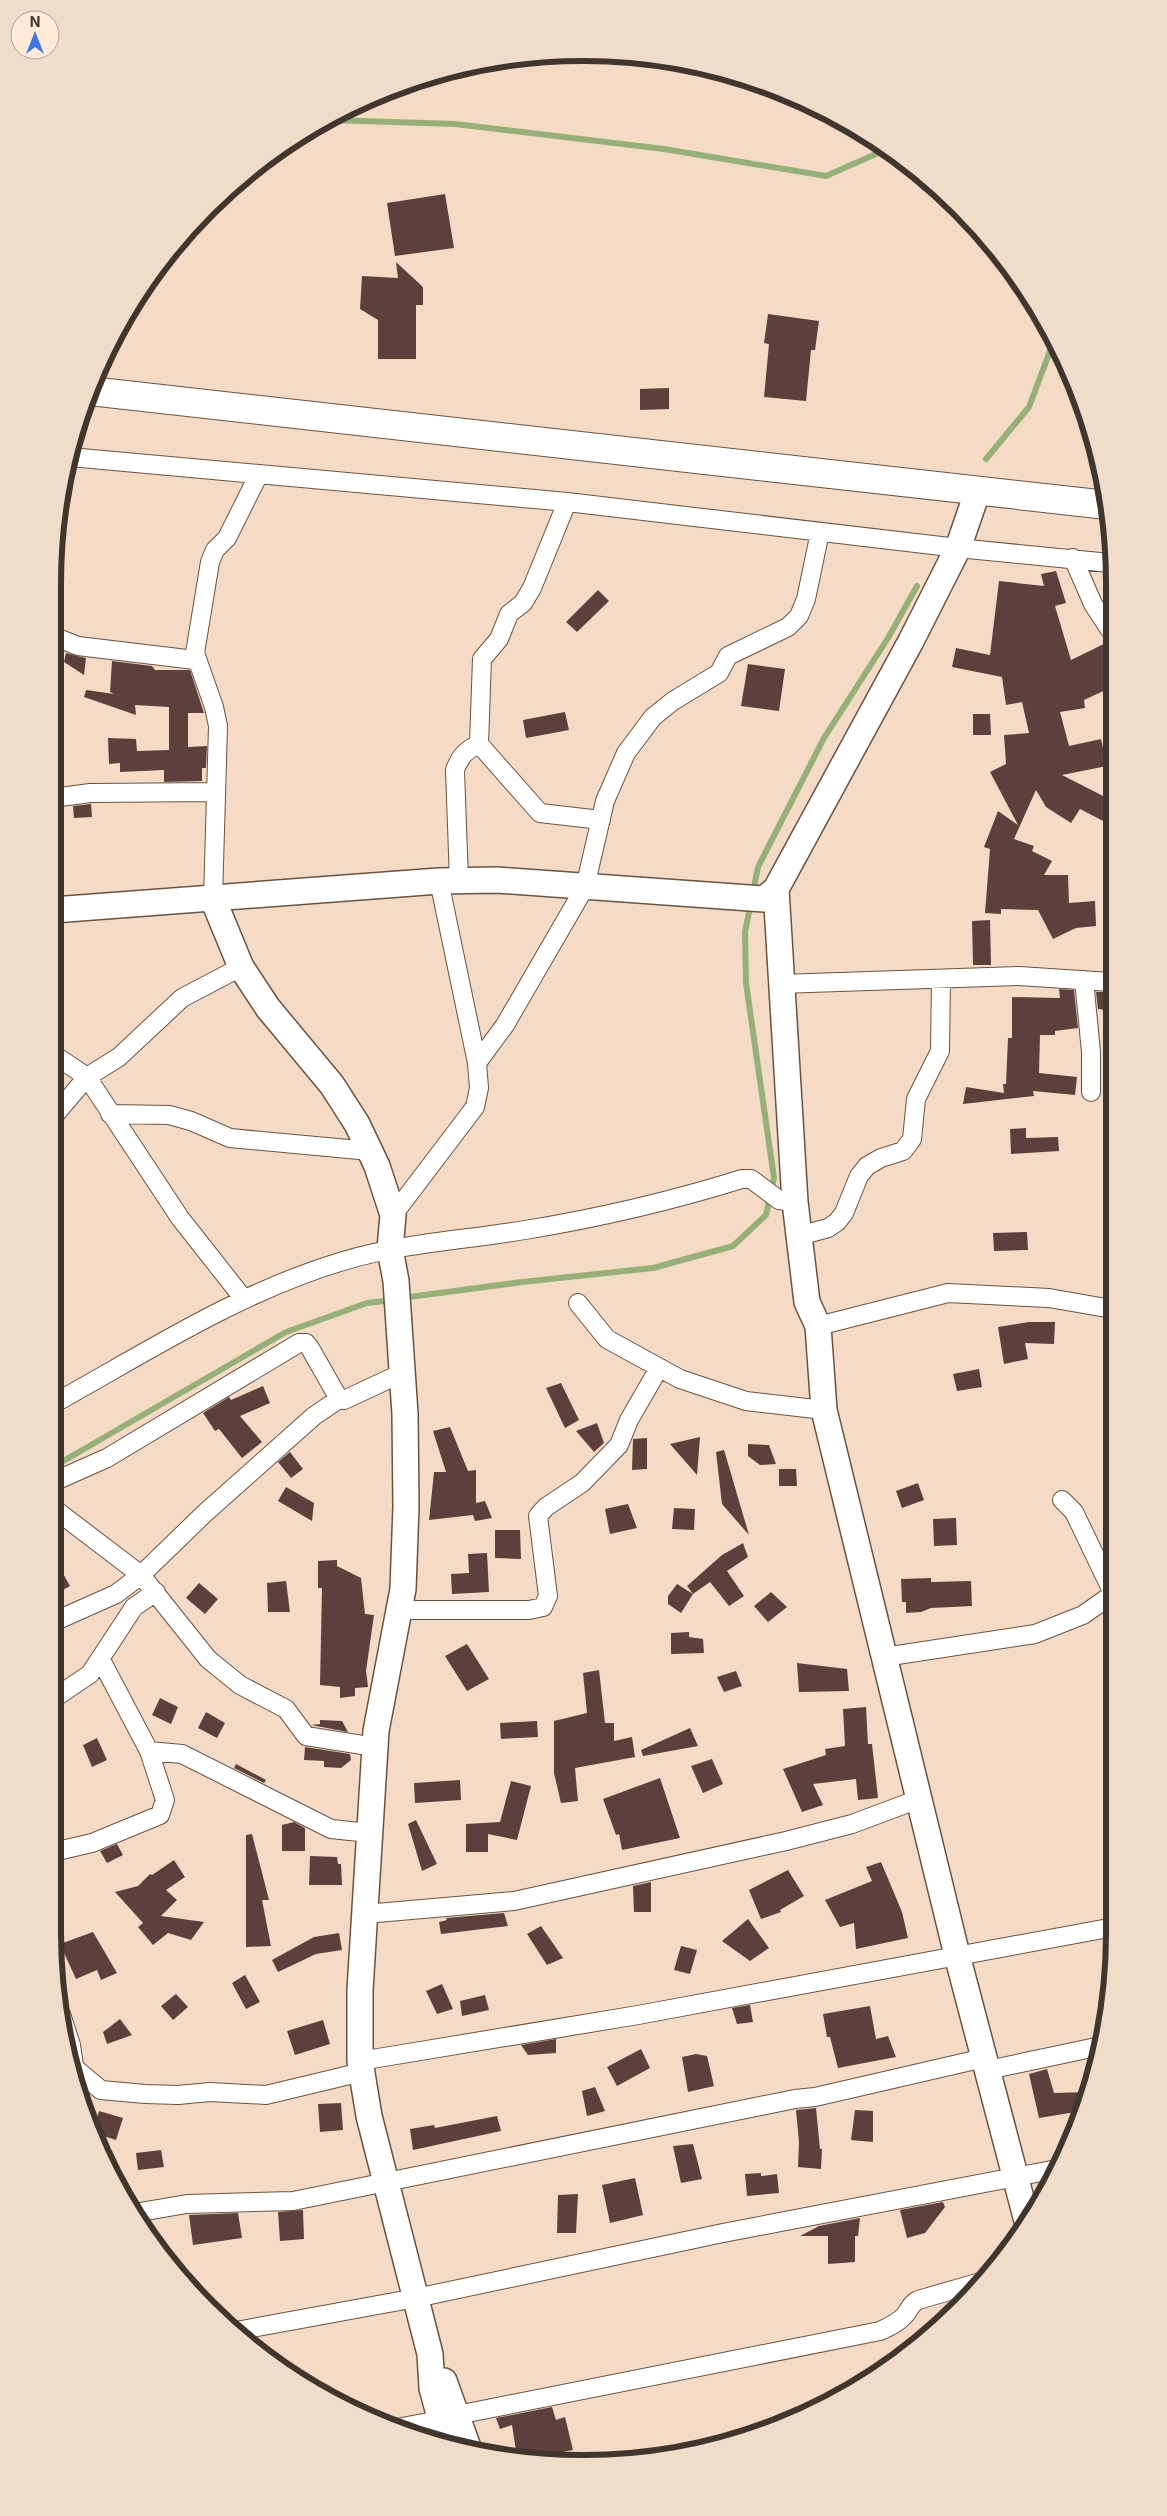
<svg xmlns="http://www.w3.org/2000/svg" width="1167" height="2516" viewBox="0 0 1167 2516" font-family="Inter,sans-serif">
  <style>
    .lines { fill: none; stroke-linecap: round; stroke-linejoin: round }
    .stream { stroke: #95b178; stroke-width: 6 }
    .building { fill: #5d403b }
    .street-casing { stroke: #695340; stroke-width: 20 }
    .secondary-casing { stroke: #695340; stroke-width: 28 }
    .highway-casing { stroke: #695340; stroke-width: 30 }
    .street { stroke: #fff; stroke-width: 18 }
    .secondary { stroke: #fff; stroke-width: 25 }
    .highway { stroke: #fff; stroke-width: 28 }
    .rim { fill: none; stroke: #40362d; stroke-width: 6 }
  </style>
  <rect width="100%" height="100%" fill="#f5dbc5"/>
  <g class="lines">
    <path class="stream" d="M330,120L455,124L664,149L826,176L885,150
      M986,459L1029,407L1053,343
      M753,892L758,867L824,738L888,638L917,586
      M402,1298L522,1282L653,1268L733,1246L766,1215L774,1178L746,983L745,932L751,902
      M53,1467L286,1332L367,1303L393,1300"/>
  </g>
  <path class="building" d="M445,194L454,248L395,256L387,203Z
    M396,262L423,287V305H416V359H378V320L360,309L362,276L398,278Z
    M768,314L819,321L815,350H811L806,401L764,397L769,344L764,343Z
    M669,388V409L640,410V389Z
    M1056,571L1066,603L1055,606L1071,660L1110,641V688L1084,700L1085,708L1060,712L1069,746L1101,739L1107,766L1062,775L1111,800V825L1080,809L1071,823L1046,807L1036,790L1014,839L1034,846L1032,851L1052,861L1044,875H1068L1069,903L1095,901L1096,926L1076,928L1053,939L1038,910L1001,909V914L985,913L990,849L984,847L998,811L1018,825L990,772L1006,764L1004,735L1029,733L1022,702L1006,705L1002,677L952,667L956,648L990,655L999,581L1044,586L1041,574Z
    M598,590L609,601L577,632L566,622Z
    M66,653L86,658L84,675L64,662Z
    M112,661L152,666L155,670H190L204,713H188V747L207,746L206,768H202V781L164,782V770L120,772V763L109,764L108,738L136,739L137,751L169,750V707L135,705L136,715L84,697L86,690L114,694L110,692Z
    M748,664L785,669L779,711L741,706Z
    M565,712L569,730L526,738L523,720Z
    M973,714H990L991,735H973Z
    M91,804L92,817L74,818L73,806Z
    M990,920L991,965H973L972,921Z
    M1059,989L1074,990L1078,1028L1055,1031V1035H1040L1039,1073L1077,1077L1075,1095L1033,1091L1034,1096L963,1104L966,1087L1004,1093L1003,1084H1006L1008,1038H1012V997L1060,998Z
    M1096,992H1108L1107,1010L1098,1009Z
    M1026,1128V1138L1058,1137L1059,1151L1011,1154L1010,1129Z
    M1027,1232L1028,1250L994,1251L993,1233Z
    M1029,1322H1055L1054,1344L1025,1343L1028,1359L1004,1364L998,1327Z
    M979,1369L982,1387L957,1391L953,1374Z
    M561,1383L579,1420L565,1428L546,1388Z
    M263,1386L270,1403L240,1416L262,1442L242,1458L219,1429L215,1431L203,1413L229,1397L231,1400Z
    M597,1423L604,1443L594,1452L576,1431Z
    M450,1427L468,1471L476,1470V1503L485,1501L492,1518L475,1521L473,1515L429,1520L434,1472H446L433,1431Z
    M700,1437L697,1475L670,1444Z
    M647,1438V1469L632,1470L633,1439Z
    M748,1444L769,1445L776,1464L760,1465L748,1456Z
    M724,1450L749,1535L722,1504L716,1452Z
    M290,1452L303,1469L291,1478L278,1462Z
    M779,1469H796L797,1486H779Z
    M918,1483L924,1500L902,1508L896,1491Z
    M286,1487L314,1503L312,1521L278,1501Z
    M628,1504L637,1528L610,1534L605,1509Z
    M674,1508L695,1509L694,1530L672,1529Z
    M956,1518L957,1545L934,1546L933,1519Z
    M495,1530H520L521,1559L495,1558Z
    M743,1543L748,1557L727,1571L744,1596L729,1606L710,1582L693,1594L687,1586L722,1555Z
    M487,1553L489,1592L452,1594L451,1574L469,1573L468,1554Z
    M52,1554L70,1586L52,1596Z
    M337,1560V1566L361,1578L365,1614L374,1615L366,1671L368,1687L355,1688V1696L340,1698V1687L320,1685L322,1588H318V1561Z
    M931,1578V1582L971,1581L972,1606L931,1608L921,1612L906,1613V1602H902L901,1579Z
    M286,1581L290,1612H268L267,1583Z
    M199,1583L218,1599L205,1614L186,1598Z
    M677,1584L693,1594L681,1613L668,1604V1596Z
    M771,1592L787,1607L768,1622L754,1606Z
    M689,1632V1637L703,1639L704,1653L671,1654V1633Z
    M467,1644L489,1679L467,1691L445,1656Z
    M797,1663L847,1669L849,1691L799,1692Z
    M599,1670L605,1723H614V1741L632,1737L635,1757L575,1768L578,1801L561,1803L554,1773V1721L587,1713L583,1673Z
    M736,1671L742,1686L724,1692L717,1677Z
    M160,1698L178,1707L171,1724L152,1715Z
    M866,1707L868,1744H872L878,1798L858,1800L856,1779L813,1784L823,1805L802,1812L783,1769L826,1755L825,1749L845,1746L843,1709Z
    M206,1712L225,1723L217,1738L198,1728Z
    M320,1720L342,1721L348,1732L311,1725L320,1724Z
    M537,1721L538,1737L501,1739L500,1723Z
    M690,1728L698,1746L643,1756L641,1750Z
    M97,1738L107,1760L92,1767L83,1745Z
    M305,1747L350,1754L351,1760L341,1768L324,1767V1761L304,1760Z
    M712,1759L723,1784L703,1793L691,1766Z
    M236,1764L266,1780L264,1783L234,1768Z
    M660,1778L680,1838L622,1850L619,1834L616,1835L603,1799Z
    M460,1780L461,1800L415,1803L414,1783Z
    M511,1781L531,1786L517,1840L488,1834V1852H466V1824L500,1822Z
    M416,1820L437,1864L422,1871L408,1824Z
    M294,1822L305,1828V1851H282V1825Z
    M252,1834L269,1900H262L271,1946L246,1947V1835Z
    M117,1844L123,1855L107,1863L100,1851Z
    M310,1856L337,1857L338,1864H341L342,1885H309Z
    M174,1860L185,1877L166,1890L177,1900L161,1916L204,1922L191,1940L168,1933L153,1945L138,1927L143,1923L115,1892L138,1886L150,1874L152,1875Z
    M881,1862L902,1912L908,1938L856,1949L854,1923L840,1927L825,1900L872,1881L866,1867Z
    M788,1870L804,1896L780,1910L781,1912L761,1919L749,1890Z
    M651,1882V1912H634L633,1886Z
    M504,1913L508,1926L441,1934L439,1922L447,1920L446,1918Z
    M748,1919L769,1948L750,1961L722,1941Z
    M541,1926L563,1958L547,1965L527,1934Z
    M93,1932L117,1973L101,1980L97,1970L76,1979L60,1944Z
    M339,1933L342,1950L316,1954L278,1972L272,1960L314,1937Z
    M681,1946L697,1950L690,1974L674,1970Z
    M245,1975L260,2002L246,2009L232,1983Z
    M442,1984L453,2009L437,2014L426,1991Z
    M176,1994L188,2007L173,2020L161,2006Z
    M485,1995L489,2010L462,2016L460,2001Z
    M750,2005L753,2022L737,2024L732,2008Z
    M870,2006L876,2039L888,2036L896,2057L838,2068L830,2037H827L823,2014Z
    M120,2019L132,2035L107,2044L103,2032Z
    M323,2020L330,2044L295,2055L287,2031Z
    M556,2039V2053L528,2055L521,2045Z
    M641,2049L650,2068L617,2086L607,2067Z
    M696,2054L707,2056L714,2086L688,2092L682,2057Z
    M1047,2069L1054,2093L1087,2092L1082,2111L1039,2118L1029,2074Z
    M595,2087L605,2111L587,2116L582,2091Z
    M341,2103L343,2130L320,2132L318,2104Z
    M816,2108L820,2149H822L821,2169L798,2167L799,2142L796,2110Z
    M855,2110L873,2111V2142L851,2140Z
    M99,2111L123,2118L116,2140L94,2133L93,2131Z
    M497,2116L501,2131L413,2150L410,2129L434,2125L435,2128Z
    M693,2144L702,2179L681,2183L673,2146Z
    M161,2150L164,2167L138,2170L136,2153Z
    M761,2173V2176L777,2174L779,2193L747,2196L745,2174Z
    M635,2178L643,2215L610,2223L602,2185Z
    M578,2194L576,2233H557L558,2195Z
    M943,2202L945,2207L925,2233L907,2238L900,2210Z
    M303,2210L304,2239L280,2241L278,2212Z
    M238,2213L242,2238L193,2245L189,2215Z
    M860,2218L858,2236H855V2262L828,2264V2236H800L819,2226Z
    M552,2407L556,2420L565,2417L573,2450L530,2458L517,2457L512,2425L500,2429L496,2418Z"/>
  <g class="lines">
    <defs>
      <path id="street" d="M70,457L567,502L958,548L1110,563
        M567,502L532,588L523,603L509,614L499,639L482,659L479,744L540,813L601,820
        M1073,558L1093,604L1110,630
        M53,636L78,646L195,660
        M53,798L90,793L216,792
        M459,881L455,770C460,756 466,750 479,744
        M213,899L218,726L214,707L195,653L210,562L215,550L227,538L259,474
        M1084,980L1091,1052V1092
        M780,984L1019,976L1111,982
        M53,1054L87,1077L180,1218L243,1298
        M477,1063L505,1025L585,887L605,801L626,753L653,717L673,701L719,673L728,656L788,627L799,616L806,599L820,532
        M110,1114L169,1115L191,1121L230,1138L370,1151
        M53,1117L87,1077L119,1057L182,998L241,967
        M393,1215L475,1107L479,1088L477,1063L439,881
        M799,1236L828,1228L837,1222L844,1213L859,1176L867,1166L881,1158L903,1151L912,1139L916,1099L940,1051L941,980
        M578,1303L607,1339L680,1379L746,1401L824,1410
        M818,1326L948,1293L1049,1298L1112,1309
        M53,1404C147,1352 239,1292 343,1261C402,1243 465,1240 525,1230C599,1218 671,1201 742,1179H751L779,1200L795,1202
        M53,1482L107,1458L299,1343H306L310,1348L339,1399L344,1400L402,1373
        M1062,1500L1074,1512L1113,1593
        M53,1508L141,1575L208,1659L240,1685L286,1709L306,1736L375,1747
        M400,1610H529L543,1607L548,1596L538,1516L546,1507L582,1483L619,1445L629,1420L659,1368
        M53,1622L116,1594L141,1575L205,1513L314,1416L339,1399
        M884,1657L1035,1634L1083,1615L1113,1594
        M53,1699L90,1674L134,1607L156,1592
        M149,1751L182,1754L331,1829L369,1833
        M53,1852L92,1843L160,1815L165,1800L149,1751L101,1660
        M365,1914L514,1901L786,1841L852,1824L919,1799
        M61,2014L71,2045L74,2066
        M360,2061L638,2015L1114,1927
        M71,2065L101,2090L145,2094L178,2095L210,2092L266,2095L362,2072
        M988,2070L1101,2046
        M134,2213L187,2204L293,2201L795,2099L815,2097L984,2058
        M236,2331L416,2298L723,2233L1057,2169
        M457,2415L880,2331C889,2327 898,2323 905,2315C910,2309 910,2304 918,2300L984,2281
        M397,2428L439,2420"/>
      <path id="secondary" d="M978,490L958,548L911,641L776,889L795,1202L807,1302L818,1326L824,1410L957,1955L1027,2221
        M213,899L241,967L268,1008L332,1085L357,1124L377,1166L393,1215L390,1249L396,1281L405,1414L406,1507L403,1589L376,1731L360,1990V2061L369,2116L430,2354L432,2388L447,2444
        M53,910L439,881L497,880L764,899L776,889
        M444,2381L469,2450"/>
      <path id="highway" d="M90,391L1107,505"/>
    </defs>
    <use href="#street" class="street-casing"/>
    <use href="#secondary" class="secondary-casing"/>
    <use href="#highway" class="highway-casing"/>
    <use href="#street" class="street"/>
    <use href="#secondary" class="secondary"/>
    <use href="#highway" class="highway"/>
  </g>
  <path d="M0 0H1167V2516H0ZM583 61H584A522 522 0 0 1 1106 583V1933A522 522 0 0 1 584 2455H583A522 522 0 0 1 61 1933V583A522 522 0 0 1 583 61Z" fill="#efdcc9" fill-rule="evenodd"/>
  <path class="rim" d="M583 61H584A522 522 0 0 1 1106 583V1933A522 522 0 0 1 584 2455H583A522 522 0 0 1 61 1933V583A522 522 0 0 1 583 61Z"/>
  <g transform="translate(35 35)"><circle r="24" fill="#feead7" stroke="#b2a293"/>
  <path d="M0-4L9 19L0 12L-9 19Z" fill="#3878e6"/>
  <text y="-8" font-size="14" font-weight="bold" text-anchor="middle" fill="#40362d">N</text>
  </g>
</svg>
